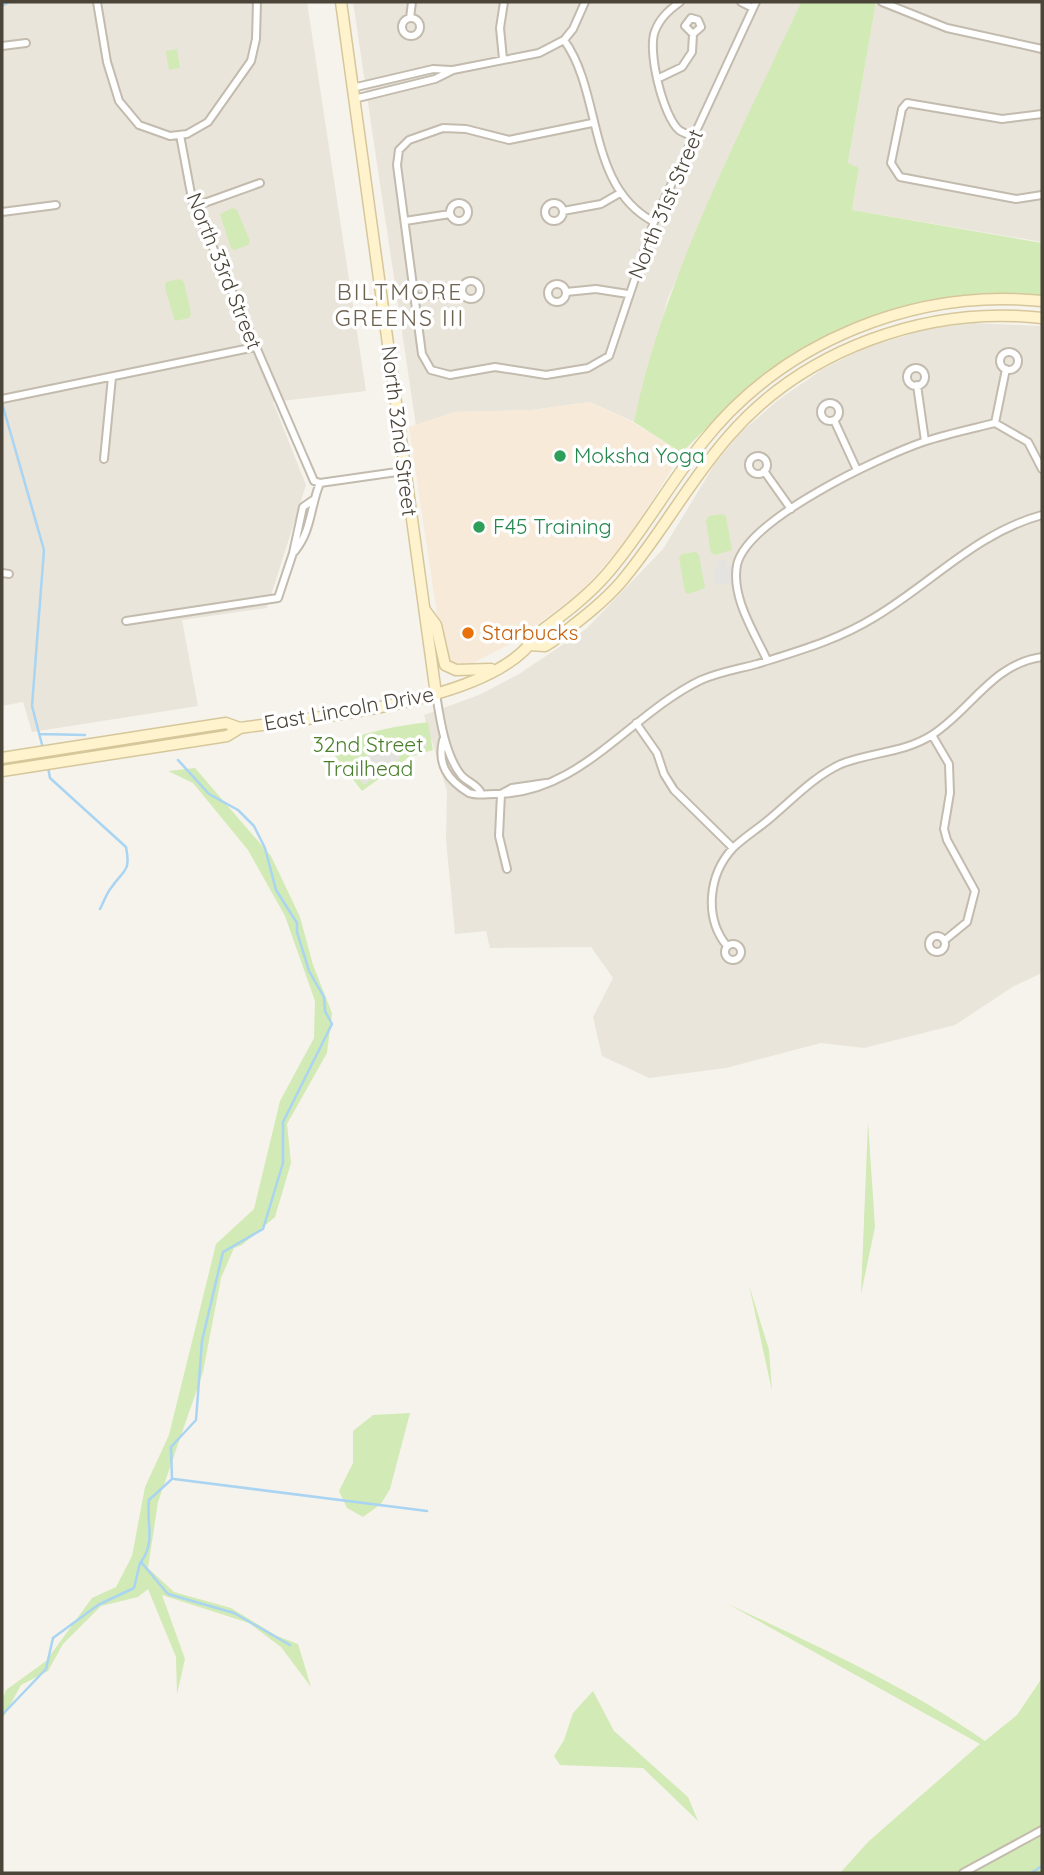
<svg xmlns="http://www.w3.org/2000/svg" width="1044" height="1875" viewBox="0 0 1044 1875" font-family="Quicksand,sans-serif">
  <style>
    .residential { fill: #eae5da }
    .commercial { fill: #f7ead8 }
    .green { fill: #d2eab5 }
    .parking { fill: #e5e3e0 }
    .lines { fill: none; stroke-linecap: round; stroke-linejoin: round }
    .stream { stroke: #a9d4f2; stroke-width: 2.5 }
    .street-casing { stroke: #c2bbae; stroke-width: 10 }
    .secondary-casing { stroke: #d6c79b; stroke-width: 13 }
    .street { stroke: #fff; stroke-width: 6 }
    .secondary { stroke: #fff3cd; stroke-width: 10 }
    .leisure-dot { fill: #2e9e5b; stroke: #fff; stroke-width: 2.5 }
    .food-dot { fill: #e8710a; stroke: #fff; stroke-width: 2.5 }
    .labels { text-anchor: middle; stroke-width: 7; stroke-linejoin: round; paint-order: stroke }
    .street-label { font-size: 21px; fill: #4b4439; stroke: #fff }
    .leisure-label { font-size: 21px; fill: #27864d; stroke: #fff; text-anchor: start }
    .food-label { font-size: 21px; fill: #c56008; stroke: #fff; text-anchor: start }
    .park-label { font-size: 21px; fill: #4a7f2a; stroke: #fff }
    .neighbourhood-label { font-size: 23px; letter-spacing: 2px; fill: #6e6250; stroke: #fff }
  </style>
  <rect width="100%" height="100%" fill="#f6f3ec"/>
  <path class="residential" d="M2,2H307L366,391L273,402L306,485L267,608L182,620L198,706L32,732L23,702L2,706Z
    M353,2H801L668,298L634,422L590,402L532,410L454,412L416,426Z
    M876,2H1042V242L852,210L859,168L848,164Z
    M973,323L1042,326V973L1014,986L955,1025L864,1048L821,1043L726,1068L649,1078L602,1056L593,1017L613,978L591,947L490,948L486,931L455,934L446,840L447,791L424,715L479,695L519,674L586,629L663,549L716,462L740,433L778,400L823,369L869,346L932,328Z"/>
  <path class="commercial" d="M590,402L634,423L682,453L628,539L581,592L510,644L465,667L449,664L443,655L409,427L454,412L532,410Z"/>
  <path class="green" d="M801,2H876L848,163L859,168L852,210L1042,243V296C887,282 785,344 682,453L634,422C664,276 739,137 801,2Z
    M177,49L180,68L169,70L166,51Z
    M233,208L237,210L250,241L248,245L234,250L231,248L220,214Z
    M180,279L184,282L191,314L189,318L175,321L165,288L166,282Z
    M722,514L726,516L732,550L715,555L711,553L706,520L709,516Z
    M696,552L699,555L705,588L688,594L685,592L679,558L682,554Z
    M428,722L433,750L409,757L362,791L330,749C362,731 393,727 428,722Z
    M195,768L271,856L300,917L313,965L332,1013L327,1053L287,1124L291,1163L275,1217L242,1245L234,1248L221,1278L203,1372L158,1502L148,1568L174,1592L231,1608L277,1636L298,1644L311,1687L281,1647L249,1623L162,1595L185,1659L177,1694L176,1657L148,1589L138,1597L101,1606L63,1644L48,1671L21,1685L2,1720V1701L6,1690L46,1661L92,1598L116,1587L132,1556L145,1487L169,1435L216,1244L254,1209L280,1101L314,1038L315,1001L285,916L248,850L193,783L168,771Z
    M868,1122L875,1227L861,1294Z
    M749,1285L769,1350L772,1391Z
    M410,1413L390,1489L381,1504L363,1517L347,1508L339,1491L353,1463V1431L373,1415Z
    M728,1604C816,1646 905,1685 985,1741L1017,1715L1042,1678V1873H840L869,1841L980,1744Z
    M593,1691L614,1731L688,1797L698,1821L643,1768L560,1765L554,1756L564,1740L573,1713Z"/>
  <path class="parking" d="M726,559L727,566L737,567V584H714L713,567H718V560Z
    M426,737L427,746L401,751L397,753L400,758L364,785L350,768L389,740L393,745Z"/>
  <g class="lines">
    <path class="stream" d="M2,6L9,2
      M2,403L44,550L32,706L46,760
      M40,734L85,735
      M178,760L209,794L238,810L254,826L265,848L276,890L297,923V932L309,971L324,997L325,1011L332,1024L283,1122V1163L263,1229L223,1252L202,1341L196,1420L171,1447L172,1479L149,1500C146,1524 156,1541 141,1562L168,1594L234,1613L290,1645
      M48,767L50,778L126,847C131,872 124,869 111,888C106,894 104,902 100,909
      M174,1479L427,1511
      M2,1715L46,1669L53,1638L98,1605L134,1588L140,1563
      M1031,1873L1042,1866"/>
    <defs>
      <path id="street" d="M97,2L107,62L119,101L139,125L170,136L187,134L208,122L251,61L256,39L257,2
        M680,2C669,10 660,18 655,31C647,51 663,116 679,130C683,133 690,135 694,137
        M741,2L753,8
        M882,2L947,28L1042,49
        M410,18L412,2
        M402 27a9 9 0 1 1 18 0a9 9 0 1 1-18 0Z
        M564,40C603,94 586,186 654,222
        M2,46L26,43
        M503,59L500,28L504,2
        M657,79L682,67L692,52L693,34L701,27L698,20L691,18L685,26L693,34
        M352,88L433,69L451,70
        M354,99L435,79L453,70L539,53L564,40L573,29L585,2
        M1042,114L1002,119L907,103L902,109L891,163L900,177L1016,199L1042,195
        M592,123L509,140L466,129L443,128L409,140L399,150L397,165L422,354L431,370L450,375L495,367L546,375L588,368L609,356L654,222L756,2
        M180,135L192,199L314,481L320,483L404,471
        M545 212a9 9 0 1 1 18 0a9 9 0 1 1-18 0Z
        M450 212a9 9 0 1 1 18 0a9 9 0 1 1-18 0Z
        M196,206L260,183
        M563,211L601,204L620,193
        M2,212L56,205
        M405,221L450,214
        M462 290a9 9 0 1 1 18 0a9 9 0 1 1-18 0Z
        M548 293a9 9 0 1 1 18 0a9 9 0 1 1-18 0Z
        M566,292L596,289L628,294
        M415,298L462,290
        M1000 361a9 9 0 1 1 18 0a9 9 0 1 1-18 0Z
        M907 377a9 9 0 1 1 18 0a9 9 0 1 1-18 0Z
        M917,385L925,441
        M2,399L255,347
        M821 412a9 9 0 1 1 18 0a9 9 0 1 1-18 0Z
        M834,420L857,470
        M995,423L1006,369
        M749 465a9 9 0 1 1 18 0a9 9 0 1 1-18 0Z
        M104,459L112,377
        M764,471L791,509
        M295,551C312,530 310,507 320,483
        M2,573L9,574
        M126,621L278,598L293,553L303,507L313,500
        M767,660C754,632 731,597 737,565C747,519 880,457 923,442C947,434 971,429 995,423L1028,442L1042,469
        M436,694C440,719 445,755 461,775C468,783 477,784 481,793
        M636,723L657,753L664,774L674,790L733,848
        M932,735L949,764L950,793L944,829L947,840L975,891L967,922L945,940
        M443,740C437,765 448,780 469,793C477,796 487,794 495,794C579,795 630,714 701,680C719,672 738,669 757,664C798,651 838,640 875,617C932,583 976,533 1042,515
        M501,794L499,836L507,869
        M501,794L512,788L546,783
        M929 944a8 8 0 1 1 16 0a8 8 0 1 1-16 0Z
        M725 952a8 8 0 1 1 16 0a8 8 0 1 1-16 0Z
        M727,946C704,918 708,875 733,848C745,836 761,827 774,815C796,796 815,776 841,764C871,752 904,753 932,735C972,709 992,664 1042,657
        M963,1873L1042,1830"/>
      <path id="secondary" d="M341,2L436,694
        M425,610L436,625L445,665L456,670L491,669
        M530,645L545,646L553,641C576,623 602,604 621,582C660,536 688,483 728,437C804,349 927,305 1042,318
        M2,758L226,723L240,728
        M2,771L227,736L240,728C313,717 498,703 537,634C561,616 586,598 606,575C642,534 668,485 703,442C783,341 915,288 1042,301"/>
    </defs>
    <use href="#street" class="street-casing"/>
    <use href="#secondary" class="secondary-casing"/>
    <use href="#street" class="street"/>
    <use href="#secondary" class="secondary"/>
  </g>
  <g class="leisure-dot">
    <circle cx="560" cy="456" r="7"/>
    <circle cx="479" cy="527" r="7"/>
  </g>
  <circle class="food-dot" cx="468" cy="633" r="7"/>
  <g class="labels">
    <g class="street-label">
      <text transform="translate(666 204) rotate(-67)" y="7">North 31st Street</text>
      <text transform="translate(224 271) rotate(68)" y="7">North 33rd Street</text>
      <text transform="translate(399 431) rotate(83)" y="7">North 32nd Street</text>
      <text transform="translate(349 709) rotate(-10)" y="7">East Lincoln Drive</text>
    </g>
    <g class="leisure-label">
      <text x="574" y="463">Moksha Yoga</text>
      <text x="493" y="534">F45 Training</text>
    </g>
    <g class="food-label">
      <text x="482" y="640">Starbucks</text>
    </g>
    <g class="park-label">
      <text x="368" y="752">32nd Street<tspan x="368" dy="24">Trailhead</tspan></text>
    </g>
    <g class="neighbourhood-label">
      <text x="400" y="300">BILTMORE<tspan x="400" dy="26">GREENS III</tspan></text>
    </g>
  </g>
  <rect width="1044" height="1875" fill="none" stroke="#4b4439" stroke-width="7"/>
</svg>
